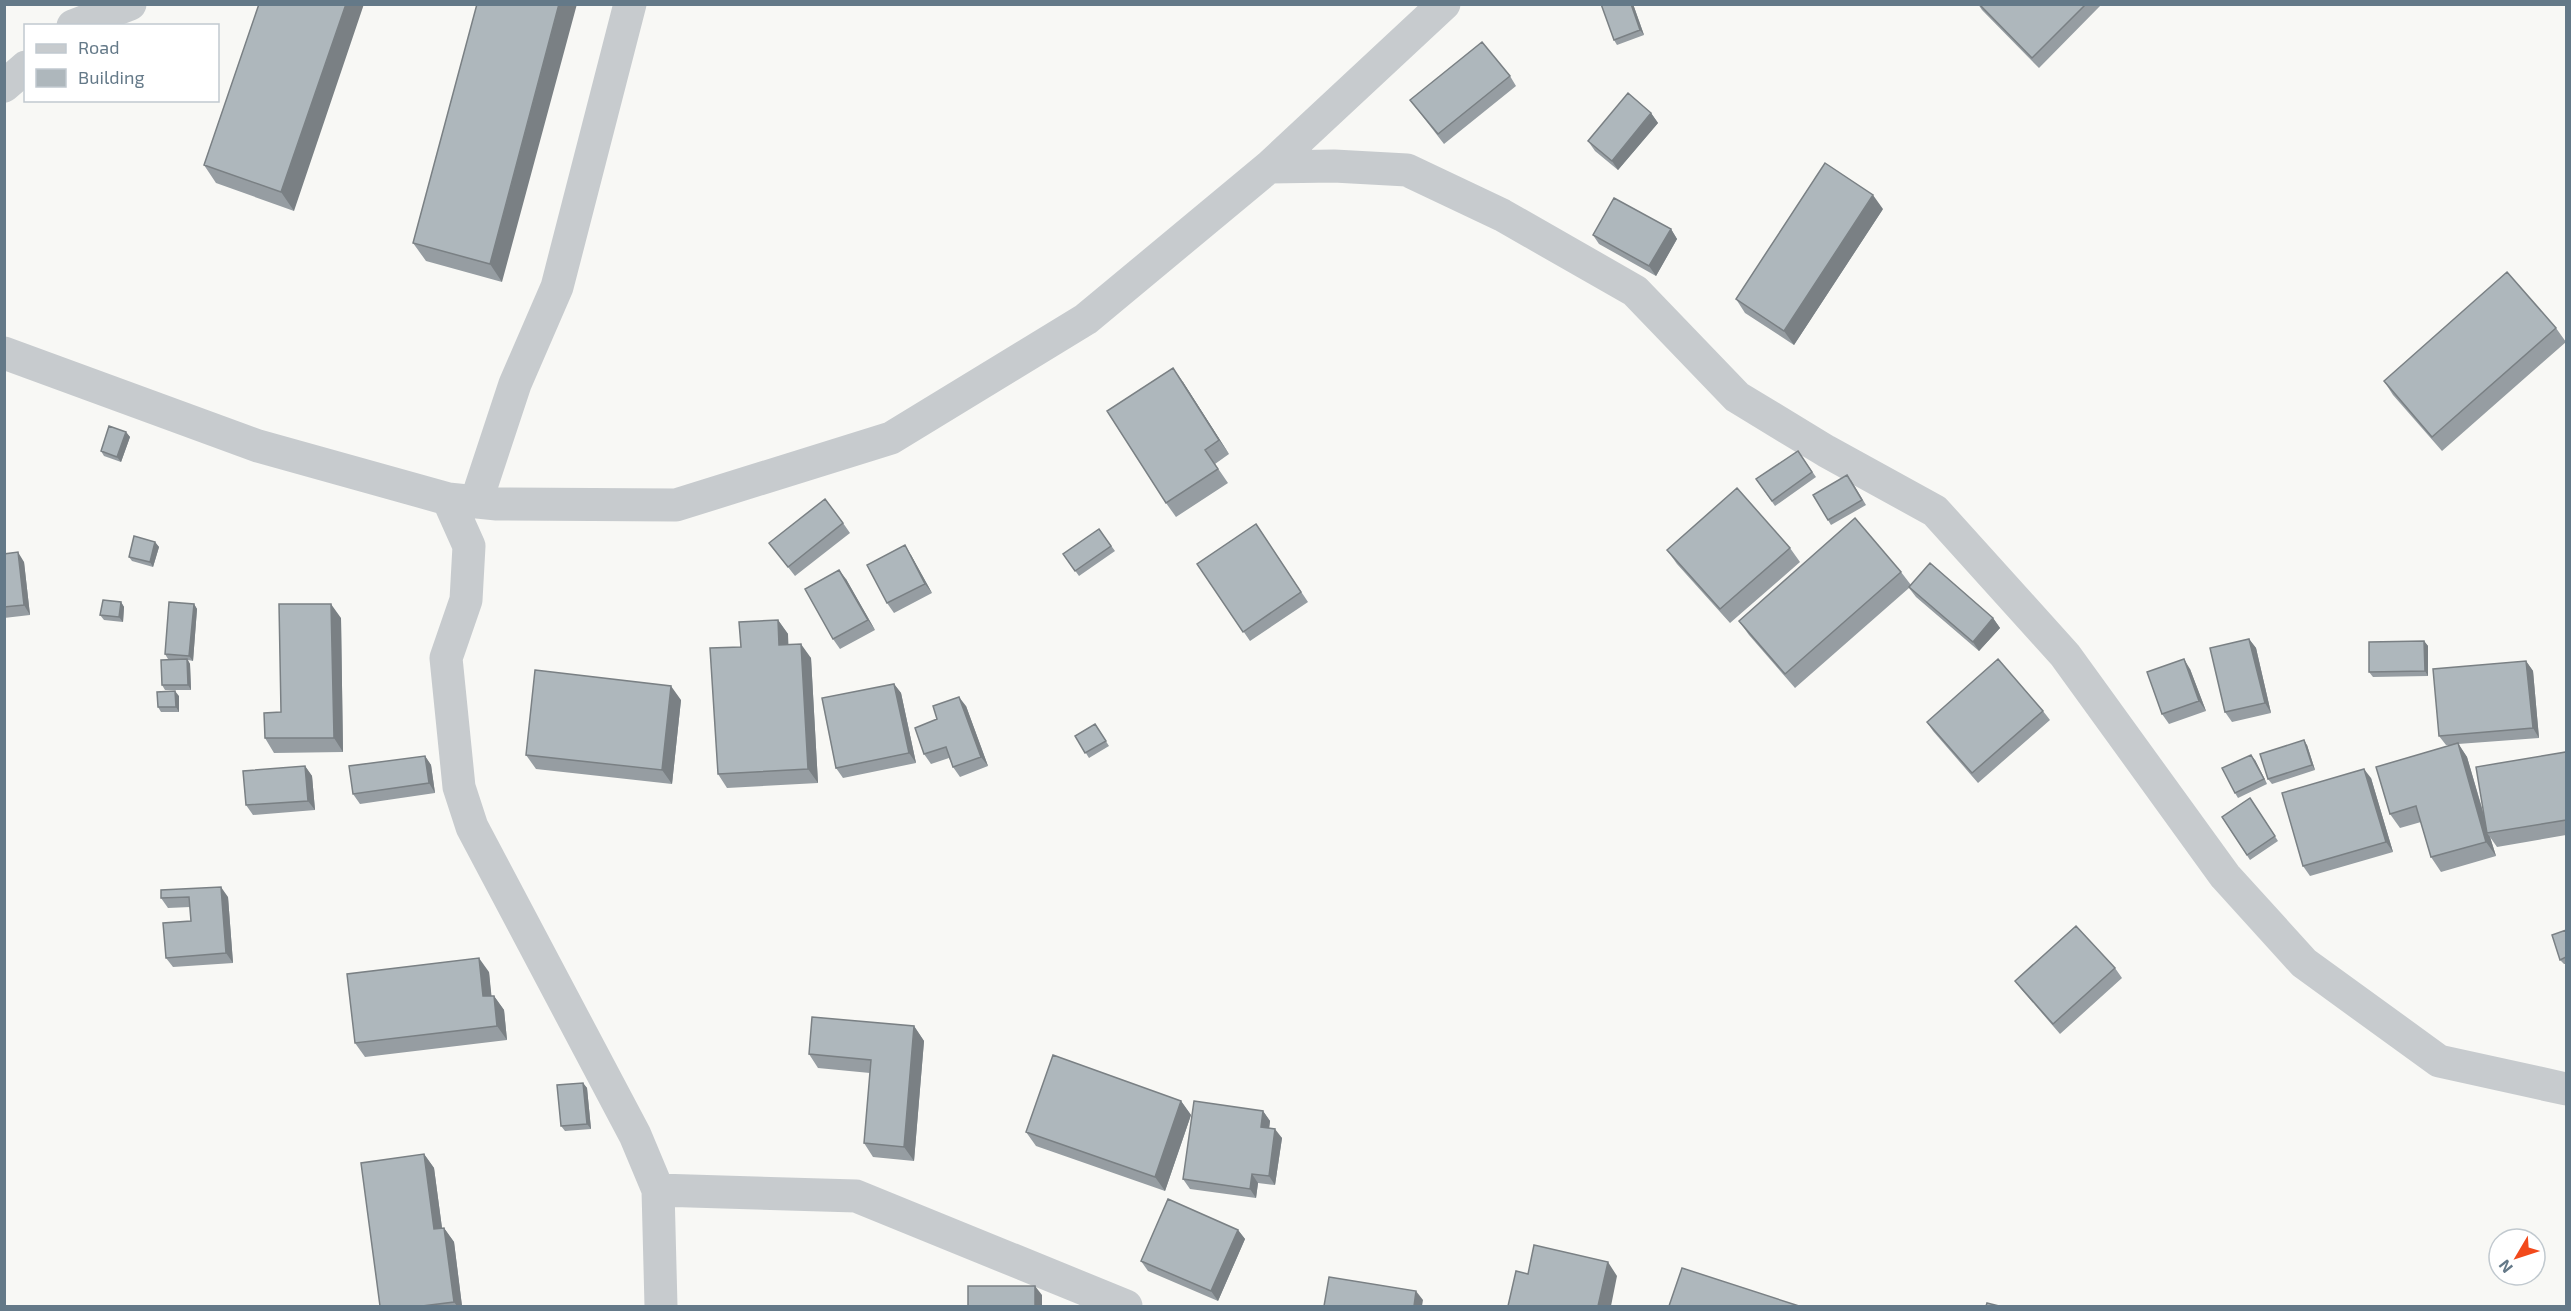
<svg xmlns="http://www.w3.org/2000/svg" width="2571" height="1311" viewBox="0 0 2571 1311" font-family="'Exo 2',sans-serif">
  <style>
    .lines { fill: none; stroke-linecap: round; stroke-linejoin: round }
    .minor { stroke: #c7cbce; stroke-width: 33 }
    .wall { fill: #969da2 }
    .shaded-wall { fill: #7a8084 }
    .building { fill: #aeb7bc; stroke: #7a8084; stroke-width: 1.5 }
  </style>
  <rect width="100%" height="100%" fill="#f8f8f5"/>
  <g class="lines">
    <path class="minor" d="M73,26L130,4
      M4,86L26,67
      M1269,167L1334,166L1407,170L1502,215L1635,291L1737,397L1826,451L1935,511L2065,655L2225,876L2304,963L2439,1061L2566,1089
      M4,353L258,446L448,499L497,504L676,505L891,438L1086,319L1269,167L1444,4
      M448,499L469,546L466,600L446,658L459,787L472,827L635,1135L658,1190L661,1306
      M476,502L515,384L557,287L630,4
      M658,1190L856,1196L1126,1306"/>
  </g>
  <path class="wall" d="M259,4L294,211L216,183L204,165Z
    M477,4L502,282L426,261L413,243Z
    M1633,4L1644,35L1617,45L1614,40Z
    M1978,4H2102L2039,68L1982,10Z
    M1510,76L1516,86L1444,144L1410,100Z
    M1651,113L1658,123L1618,170L1595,151L1588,141Z
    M1883,209L1794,345L1745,313L1736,299Z
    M1671,229L1677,239L1656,276L1599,244L1593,235Z
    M2556,328L2566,342L2442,451L2393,395L2384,381Z
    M1183,382L1229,454L1215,464L1228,483L1176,517L1166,503Z
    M126,432L130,437L121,462L104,456L101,451Z
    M1798,451L1816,477L1775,506L1756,479Z
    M1851,480L1866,505L1831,525L1828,520Z
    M843,523L850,533L795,576L769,543Z
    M1256,524L1308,602L1250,641L1197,564Z
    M1099,529L1115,551L1079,576L1063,554Z
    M155,542L159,547L153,567L132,561L129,557Z
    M1790,548L1800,562L1730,623L1677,564L1667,550Z
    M4,554L24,562L30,615L4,618Z
    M911,555L932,593L894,613L887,603Z
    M1901,572L1911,585L1993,618L2000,628L1979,651L1916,597L1909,588L1795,688L1749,635L1739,621Z
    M846,579L875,630L840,649L833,639Z
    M121,602L124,607L123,622L104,620L100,615Z
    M194,604L197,609L193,661L188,660L190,664L191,690H165L162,685L177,659H168L165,654Z
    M341,618L343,752L274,753L265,738Z
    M778,620L788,634V644L811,658L818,783L727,788L718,774Z
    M2249,639L2256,648L2271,713L2232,722L2225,712Z
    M2424,641L2428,646V676L2373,677L2369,672Z
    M2526,661L2533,671L2539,738L2458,744L2467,757L2485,818L2566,752V835L2497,847L2490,837L2496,856L2441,872L2431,857L2421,822L2400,828L2390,814L2452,745H2446L2439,736Z
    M2190,669L2206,711L2169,724L2162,714Z
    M894,684L901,693L916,763L843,778L836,768Z
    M179,696V712H161L158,707Z
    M681,700L672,784L536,769L526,755Z
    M966,706L988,766L960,777L953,767L949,758L931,764L924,754L937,719Z
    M2043,711L2050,720L1978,783L1933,731L1927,722Z
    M1095,724L1109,746L1089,758L1075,736Z
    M2307,745L2315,770L2272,784L2268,779Z
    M425,756L431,765L435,793L360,804L353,794Z
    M2255,760L2267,784L2238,798L2235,793Z
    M305,766L312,776L315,810L253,815L246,805Z
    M2371,778L2393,852L2310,876L2303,866Z
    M2250,798L2278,841L2250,860L2222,817Z
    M161,890L228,897L233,963L173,967L166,958L191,921L190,907L168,908L161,898Z
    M2566,930V964H2564L2560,960Z
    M2115,968L2122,978L2060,1034L2022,990L2015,981Z
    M489,972L491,996H494L504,1010L507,1040L365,1057L355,1043Z
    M914,1026L924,1041L914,1161L873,1157L864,1143L870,1073L818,1068L809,1054Z
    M583,1083L587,1088L591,1129L565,1131L561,1126Z
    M1181,1101L1191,1115L1165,1191L1036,1146L1026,1132Z
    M1263,1111L1270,1121L1269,1128L1282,1138L1275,1185L1258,1183L1256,1198L1190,1189L1183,1179Z
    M424,1154L434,1168L442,1228H444L454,1242L462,1306H380Z
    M1238,1230L1245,1239L1218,1301L1148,1271L1141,1261Z"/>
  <path class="shaded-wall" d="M346,4H364L294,211L281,192Z
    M559,4H577L502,282L490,264Z
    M1631,4H1633L1644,35L1640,30Z
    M1651,113L1658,123L1618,170L1612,161Z
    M1873,195L1883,209L1794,345L1784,331Z
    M1671,229L1677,239L1656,276L1649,266Z
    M1173,368L1183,382L1229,454L1219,440Z
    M126,432L130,437L121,462L117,457Z
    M155,542L159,547L153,567L150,562Z
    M905,545L911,555L932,593L925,584Z
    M18,552L24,562L30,615L24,605Z
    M839,570L846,579L875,630L868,620Z
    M121,602L124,607L123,622L119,617Z
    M194,604L197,609L193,661L189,656Z
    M331,604L341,618L343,752L334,738Z
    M1993,618L2000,628L1979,651L1973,642Z
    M778,620L788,634L789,659L779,645Z
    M2249,639L2256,648L2271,713L2265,703Z
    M2424,641L2428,646V676L2425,671Z
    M801,644L811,658L818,783L808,769Z
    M187,659L190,664L191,690L188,685Z
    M2184,659L2190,669L2206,711L2199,701Z
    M2526,661L2533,671L2539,738L2533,728Z
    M894,684L901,693L916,763L909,753Z
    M671,686L681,700L672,784L662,770Z
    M175,691L179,696V712L176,707Z
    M959,697L966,706L988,766L981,757Z
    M2304,740L2307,745L2315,770L2312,765Z
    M2458,743L2467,757L2489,833H2487L2490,837L2496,856L2486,842Z
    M2251,755L2255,760L2267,784L2264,779Z
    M425,756L431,765L435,793L429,783Z
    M305,766L312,776L315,810L308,801Z
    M2364,769L2371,778L2393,852L2386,842Z
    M221,887L228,897L233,963L226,953Z
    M479,958L489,972L493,1010L483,996Z
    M494,996L504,1010L507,1040L497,1026Z
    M914,1026L924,1041L914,1161L904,1147Z
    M583,1083L587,1088L591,1129L587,1124Z
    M1181,1101L1191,1115L1165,1191L1155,1177Z
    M1263,1111L1270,1121L1268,1137L1261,1127Z
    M1275,1129L1282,1138L1275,1185L1269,1176Z
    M424,1154L434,1168L444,1243L434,1229Z
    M1252,1174L1258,1183L1256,1198L1250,1189Z
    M444,1228L454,1242L462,1306H457L454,1302Z
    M1238,1230L1245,1239L1218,1301L1211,1291Z
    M1608,1262L1617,1276L1611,1306H1598Z
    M1035,1286L1042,1295V1306H1035Z
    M1416,1291L1423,1300L1422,1306H1414Z"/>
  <path class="building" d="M259,4H346L281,192L204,165Z
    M477,4H559L490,264L413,243Z
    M1601,4H1631L1640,30L1614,40Z
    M1979,4H2086L2032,58Z
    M1482,42L1510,76L1438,134L1410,100Z
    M1628,93L1651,113L1612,161L1588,141Z
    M1825,163L1873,195L1784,331L1736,299Z
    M1614,198L1671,229L1649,266L1593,235Z
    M2507,272L2556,328L2432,437L2384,381Z
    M1173,368L1219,440L1205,450L1218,469L1166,503L1107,411Z
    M109,426L126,432L117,457L101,451Z
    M1798,451L1812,472L1772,501L1756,479Z
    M1847,475L1862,500L1828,520L1813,495Z
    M1737,488L1790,548L1720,609L1667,550Z
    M825,499L843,523L788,567L769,543Z
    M1855,518L1901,572L1785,674L1739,621Z
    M1256,524L1301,592L1243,632L1197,564Z
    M1099,529L1111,546L1075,571L1063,554Z
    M134,536L155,542L150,562L129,557Z
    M905,545L925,584L887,603L867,565Z
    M18,552L24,605L4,607V554Z
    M1930,563L1993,618L1973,642L1909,587Z
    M839,570L868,620L833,639L805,589Z
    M103,600L121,602L119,617L100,615Z
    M169,602L194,604L189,656L165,654Z
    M279,604H331L334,738H265L264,713L281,712Z
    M778,620L779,645L801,644L808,769L718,774L710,648L741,647L739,622Z
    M2249,639L2265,703L2225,712L2210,648Z
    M2424,641L2425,671L2369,672V642Z
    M187,659L188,685H162L161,660Z
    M1998,659L2043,711L1972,773L1927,722Z
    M2184,659L2199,701L2162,714L2147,672Z
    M2526,661L2533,728L2439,736L2433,669Z
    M535,670L671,686L662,770L526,755Z
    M894,684L909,753L836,768L822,698Z
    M175,691L176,707H158L157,692Z
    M959,697L981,757L953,767L946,747L924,754L915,728L937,719L933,706Z
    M1095,724L1106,741L1085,753L1075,736Z
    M2304,740L2312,765L2268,779L2260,754Z
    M2458,743L2486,842L2431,857L2416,806L2390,814L2376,767Z
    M2566,752V820L2487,833L2476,767Z
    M2251,755L2264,779L2235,793L2222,768Z
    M425,756L429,783L353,794L349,766Z
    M305,766L308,801L246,805L243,771Z
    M2364,769L2386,842L2303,866L2282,793Z
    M2250,798L2275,836L2247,855L2222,817Z
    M221,887L226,953L166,958L163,923L191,921L189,897L161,898V890Z
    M2076,926L2115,968L2053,1024L2015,981Z
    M2566,930V957L2560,960L2552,935Z
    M479,958L483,996H494L497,1026L355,1043L347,974Z
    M812,1017L914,1026L904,1147L864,1143L871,1060L809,1054Z
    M1053,1055L1181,1101L1155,1177L1026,1132Z
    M583,1083L587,1124L561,1126L557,1085Z
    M1194,1101L1263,1111L1261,1127L1275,1129L1269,1176L1252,1174L1250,1189L1183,1179Z
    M424,1154L434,1229L444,1228L454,1302L422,1306H380L361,1163Z
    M1168,1199L1238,1230L1211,1291L1141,1261Z
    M1534,1245L1608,1262L1598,1306H1508L1516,1271L1528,1274Z
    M1682,1268L1799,1306H1669Z
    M1329,1277L1416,1291L1414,1306H1324Z
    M968,1286H1035V1306H968Z
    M1987,1303L1999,1306H1986Z"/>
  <rect width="2571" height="1311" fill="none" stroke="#647988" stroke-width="12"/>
  <rect x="24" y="24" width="195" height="78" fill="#ffffff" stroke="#c1c9cf" stroke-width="1.5"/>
  <rect x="36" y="44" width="30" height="9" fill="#c7cbce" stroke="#c1c9cf" stroke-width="1.5"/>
  <text x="78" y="54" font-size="18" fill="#647988">Road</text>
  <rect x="36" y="69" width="30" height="18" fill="#aeb7bc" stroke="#c1c9cf" stroke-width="1.5"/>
  <text x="78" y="84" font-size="18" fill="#647988">Building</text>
  <g transform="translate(2517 1257) rotate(231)"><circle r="28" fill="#ffffff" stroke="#c1c9cf" stroke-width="1.5"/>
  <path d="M0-4.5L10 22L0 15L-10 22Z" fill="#f2491b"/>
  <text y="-9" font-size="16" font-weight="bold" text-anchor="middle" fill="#647988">N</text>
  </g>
</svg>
